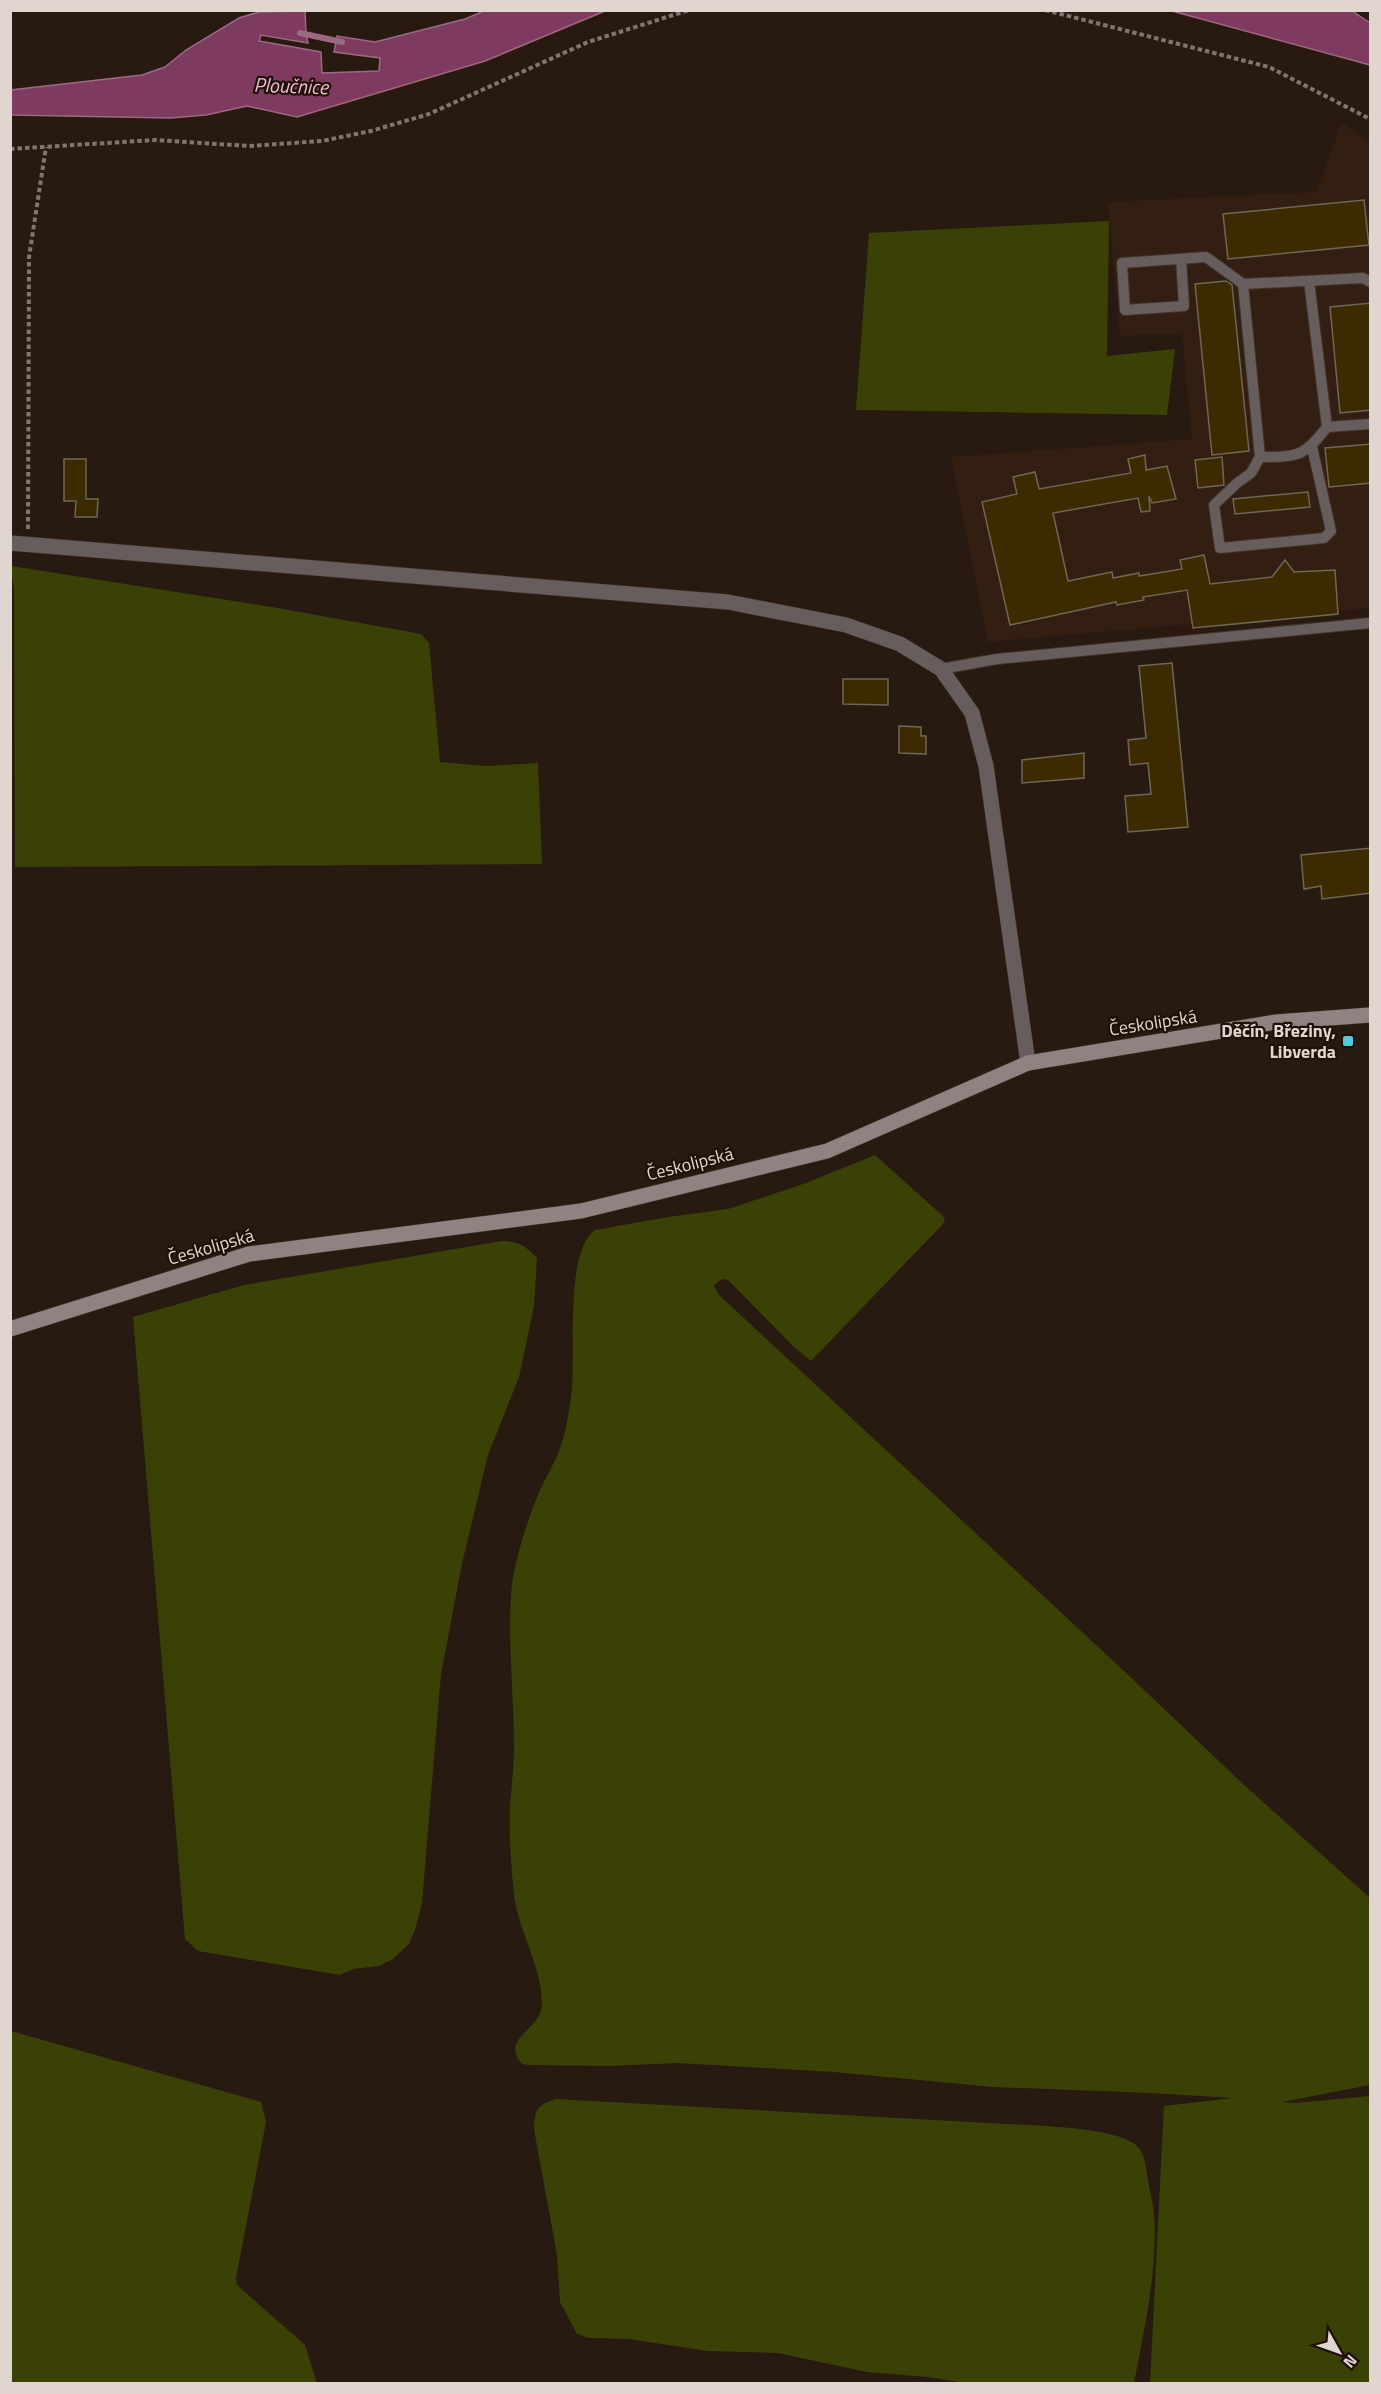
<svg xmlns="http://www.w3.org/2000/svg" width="1381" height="2394" viewBox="0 0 1381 2394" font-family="'Titillium Web',sans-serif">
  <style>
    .built { fill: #331f12 }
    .green { fill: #3b4104 }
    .water { fill: #7e3b5f; stroke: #9b6981; stroke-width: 1.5 }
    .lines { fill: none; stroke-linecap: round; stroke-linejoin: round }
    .stream { stroke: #9b6981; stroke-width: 6 }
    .building { fill: #3c2b01; stroke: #6f6654; stroke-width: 1.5 }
    .lane-casing { stroke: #43342c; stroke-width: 12 }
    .street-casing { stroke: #43342c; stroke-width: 16 }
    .secondary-casing { stroke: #43342c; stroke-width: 16 }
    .path { stroke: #82756d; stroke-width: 4; stroke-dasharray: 4.5 3; stroke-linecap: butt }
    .lane { stroke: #675d5c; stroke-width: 10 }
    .street { stroke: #675d5c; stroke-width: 15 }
    .secondary { stroke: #918180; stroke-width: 15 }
    .poi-dot { fill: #55cadf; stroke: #1f1108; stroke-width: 2 }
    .labels { text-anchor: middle; stroke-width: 4.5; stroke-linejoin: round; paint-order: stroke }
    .street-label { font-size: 18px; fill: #e0d5cf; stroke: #1f1108 }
    .poi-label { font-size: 18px; font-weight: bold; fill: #e0d5cf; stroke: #1f1108; text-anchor: end }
    .water-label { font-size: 20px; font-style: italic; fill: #f5b9d6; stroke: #1f1108 }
  </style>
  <rect width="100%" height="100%" fill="#291a11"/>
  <path class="built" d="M1342,123L1370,143V608L988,642L951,457L1192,439L1182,333L1120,336L1108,202L1316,192Z"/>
  <path class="green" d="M1109,221L1107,356L1175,349L1167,415L856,410L869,233Z
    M11,566L272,607L421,634L429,643L440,762L486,766L538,763L542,864L15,867L14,592Z
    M875,1155L945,1218L943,1224L811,1361L793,1346L728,1280L722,1279L714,1285L719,1295L1123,1670L1242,1783L1370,1898V2085L1282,2102L1296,2103L1370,2096V2383H1150L1164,2106L1233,2098L1151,2093L993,2087L834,2072L678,2063L610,2066L530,2065L522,2064C499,2038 542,2030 542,2004C542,1966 518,1931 514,1894C511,1865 509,1837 510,1808C511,1789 514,1769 514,1749C514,1698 508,1646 511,1595C512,1568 527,1521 538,1495C545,1478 555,1463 561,1446C566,1430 569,1413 571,1397C577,1359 563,1253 595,1230L668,1217L728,1209L806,1183Z
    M502,1241C518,1241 526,1246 537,1258L534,1306L519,1377L488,1455L462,1564L441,1674L422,1903L416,1927L409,1944L393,1959L379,1966L353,1969L340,1975L198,1951L185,1939L133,1317L244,1285Z
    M11,2031L261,2102L266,2122L236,2278L237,2285L305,2345L317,2383H11Z
    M556,2099L1007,2124C1038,2126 1109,2127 1133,2143C1145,2150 1146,2167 1148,2180C1149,2189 1152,2198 1153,2207C1160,2258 1144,2332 1134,2383H966L927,2377L867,2372L778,2353L708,2351L629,2339L589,2338L577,2334L560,2302L557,2255L534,2129C535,2109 536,2106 556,2099Z"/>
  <path class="water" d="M305,11L306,33L308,43L261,35L259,41L321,52L322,73L379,71L380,58L334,52L337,36L375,42L465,19L484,11H605L485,61L297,117L247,106L206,115L171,118L11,115V90L142,75L165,67L186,50L239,18L259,12Z
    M1172,11H1352L1370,23V65Z"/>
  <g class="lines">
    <path class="stream" d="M300,33L342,42"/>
  </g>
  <path class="building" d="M1364,200L1369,245L1228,259L1223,214Z
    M1226,281L1232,285L1249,451L1212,455L1195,284Z
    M1371,303V410L1340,413L1330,307Z
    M1371,444V483L1329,487L1325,448Z
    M1145,455L1146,470L1167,466L1176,499L1152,503L1149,496L1150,511L1141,512L1138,498L1053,513L1068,581L1112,572L1113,578L1139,573V576L1182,569L1180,560L1204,555L1210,584L1272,577L1285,560L1294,572L1335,570L1338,614L1193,628L1187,590L1143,597L1144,600L1117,605L1116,602L1010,625L982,502L1017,494L1013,477L1035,472L1039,489L1131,473L1128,459Z
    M1222,457L1224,485L1198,488L1195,460Z
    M64,459H86V499H98L97,517H75L76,501H64Z
    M1308,492L1310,507L1235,514L1233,499Z
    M1172,663L1188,827L1128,832L1125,796L1151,794L1148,763L1130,765L1128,740L1146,738L1139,666Z
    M843,679H888V705L843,704Z
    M899,726L921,727V736H926V754L899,753Z
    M1084,753V778L1022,783V760Z
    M1371,848V893L1322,899L1321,886L1304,889L1301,855Z"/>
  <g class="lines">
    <defs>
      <path id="lane" d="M1181,259L1184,306L1125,310L1122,263L1206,257L1243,284
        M1309,281L1327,427
        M1312,447L1331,531L1324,538L1220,548L1214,505L1236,484L1251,473L1260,457L1243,284L1363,278L1370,282
        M1260,457C1297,457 1304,457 1327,427L1370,424
        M941,669L997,659L1370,623"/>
      <path id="street" d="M10,543L728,602L846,625L900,644L941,669L972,713L986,766L1028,1063"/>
      <path id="secondary" d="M10,1329L249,1254L581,1211L827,1151L1028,1063L1276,1022L1370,1015"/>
    </defs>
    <use href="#lane" class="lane-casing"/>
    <use href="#street" class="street-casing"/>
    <use href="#secondary" class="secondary-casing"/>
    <path class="path" d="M1045,10L1269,67L1370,119
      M10,149L155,140L249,146L322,141L371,131L429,114L588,42L689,10
      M28,529L29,257L46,147"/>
    <use href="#lane" class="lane"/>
    <use href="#street" class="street"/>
    <use href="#secondary" class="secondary"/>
  </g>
  <rect class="poi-dot" x="1342" y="1035" width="12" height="12" rx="3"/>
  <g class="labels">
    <g class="street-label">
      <text transform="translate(1153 1023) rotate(-9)" y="6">Českolipská</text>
      <text transform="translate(690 1164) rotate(-14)" y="6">Českolipská</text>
      <text transform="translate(211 1247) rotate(-16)" y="6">Českolipská</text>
    </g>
    <g class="poi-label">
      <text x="1336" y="1037">Děčín, Březiny,<tspan x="1336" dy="21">Libverda</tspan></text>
    </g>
    <g class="water-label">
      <text transform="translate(291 86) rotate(2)" y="7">Ploučnice</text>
    </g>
  </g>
  <rect width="1381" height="2394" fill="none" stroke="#e0d5cf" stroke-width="24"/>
  <g transform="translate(1339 2352) rotate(130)" stroke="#1f1108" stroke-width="4.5" paint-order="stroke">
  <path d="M0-4.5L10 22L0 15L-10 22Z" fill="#e0d5cf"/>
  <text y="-9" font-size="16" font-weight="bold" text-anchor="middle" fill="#e0d5cf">N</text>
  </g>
</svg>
